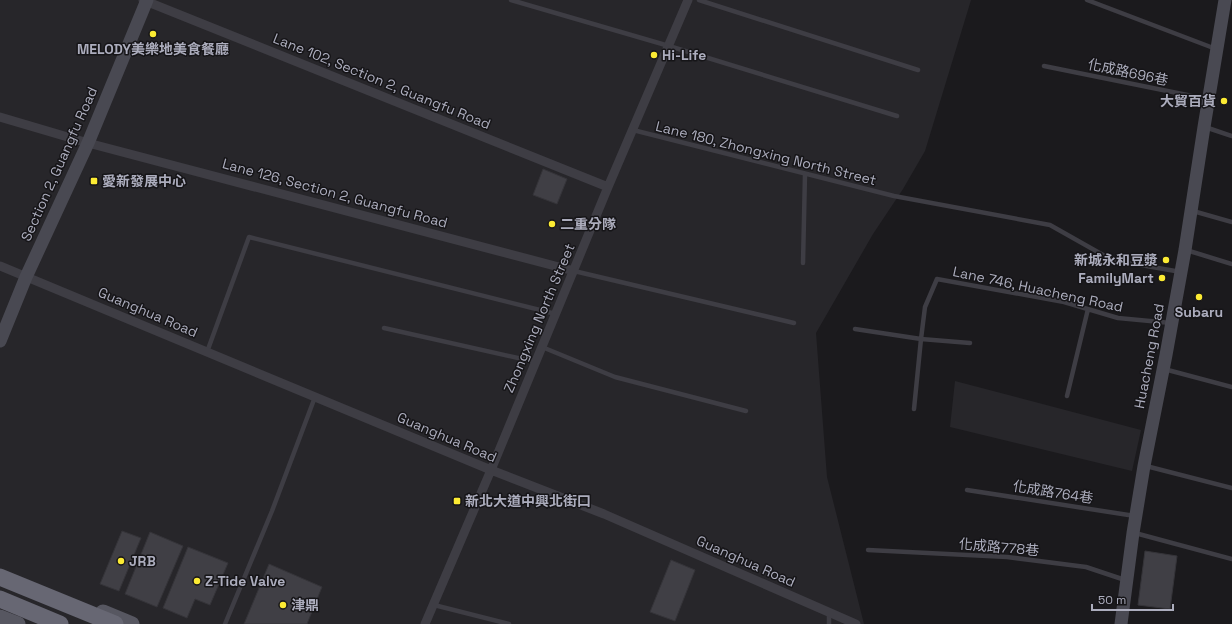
<svg xmlns="http://www.w3.org/2000/svg" width="1232" height="624" viewBox="0 0 1232 624" font-family="'Space Grotesk','Noto Sans TC',sans-serif">
  <style>
    .built { fill: #27262a }
    .building { fill: #403f45; stroke: #353439 }
    .lines { fill: none; stroke-linecap: round; stroke-linejoin: round }
    .lane { stroke: #3e3d44; stroke-width: 4.5 }
    .street { stroke: #3e3d44; stroke-width: 9 }
    .secondary { stroke: #494952; stroke-width: 13 }
    .primary { stroke: #575761; stroke-width: 15 }
    .highway { stroke: #676773; stroke-width: 17 }
    .poi-dot { fill: #fceb33; stroke: #161518; stroke-width: 1.5 }
    .labels { text-anchor: middle; stroke-width: 3; stroke-linejoin: round; paint-order: stroke }
    .poi-label { font-size: 14px; font-weight: bold; fill: #acadbd; stroke: #161518; text-anchor: start }
    .street-label { font-size: 14px; fill: #acadbd; stroke: #161518 }
  </style>
  <rect width="100%" height="100%" fill="#1b1a1d"/>
  <path class="built" d="M0,0H971L925,151L903,189L873,234L816,333L827,477L864,624H0Z
    M955,381L1141,430L1132,471L950,427Z"/>
  <path class="building" d="M543,169L567,179L557,204L533,195Z
    M122,531L141,538L119,591L100,584Z
    M150,532L183,546L157,607L125,594Z
    M188,547L228,563L210,605L195,599L187,618L163,608Z
    M1145,551L1177,556L1170,609L1138,605Z
    M671,560L695,570L675,621L650,612Z
    M269,564L322,587L307,624H244Z"/>
  <g class="lines">
    <path class="lane" d="M511,0L669,46L897,116
      M699,0L918,70
      M1087,0L1216,49
      M1044,66L1207,99
      M1205,127L1232,136
      M633,130L894,196L1050,225L1112,260L1181,272
      M1193,211L1232,222
      M1186,250L1232,264
      M803,263L805,174
      M574,271L794,323
      M384,328L536,362
      M855,329L921,339L970,343
      M542,347L615,377L746,411
      M207,352L249,237L556,314
      M1164,369L1232,387
      M1067,396L1088,309
      M914,409L921,339L925,307L937,279L1064,302L1118,318L1171,323
      M1146,466L1232,488
      M967,490L1135,516
      M1135,533L1232,559
      M868,550L1007,557L1086,567L1125,580
      M434,605L509,624
      M829,613V624
      M225,624L272,511L315,397"/>
    <path class="street" d="M143,0L608,187
      M0,117L88,143L574,271
      M0,266L491,470L604,514L856,624
      M425,624L491,470L608,187L688,0"/>
    <path class="secondary" d="M0,341L26,277L88,143L147,0
      M1121,624L1133,533L1144,466L1166,355L1185,250L1204,127L1225,0"/>
    <path class="primary" d="M103,612L132,624
      M0,617L18,624"/>
    <path class="highway" d="M0,577L115,624
      M0,599L60,624"/>
  </g>
  <g class="poi-dot">
    <circle cx="153" cy="34" r="4"/>
    <circle cx="654" cy="55" r="4"/>
    <circle cx="1224" cy="101" r="4"/>
    <rect x="90" y="177" width="8" height="8" rx="2"/>
    <circle cx="552" cy="224" r="4"/>
    <circle cx="1166" cy="260" r="4"/>
    <circle cx="1162" cy="278" r="4"/>
    <circle cx="1199" cy="297" r="4"/>
    <rect x="453" y="497" width="8" height="8" rx="2"/>
    <circle cx="121" cy="561" r="4"/>
    <circle cx="197" cy="581" r="4"/>
    <circle cx="283" cy="605" r="4"/>
  </g>
  <g class="labels">
    <g class="poi-label">
      <text x="153" y="54" text-anchor="middle">MELODY美樂地美食餐廳</text>
      <text x="662" y="60">Hi-Life</text>
      <text x="1216" y="106" text-anchor="end">大貿百貨</text>
      <text x="102" y="186">愛新發展中心</text>
      <text x="560" y="229">二重分隊</text>
      <text x="1158" y="265" text-anchor="end">新城永和豆漿</text>
      <text x="1154" y="283" text-anchor="end">FamilyMart</text>
      <text x="1199" y="317" text-anchor="middle">Subaru</text>
      <text x="465" y="506">新北大道中興北街口</text>
      <text x="129" y="566">JRB</text>
      <text x="205" y="586">Z-Tide Valve</text>
      <text x="291" y="610">津鼎</text>
    </g>
    <g class="street-label">
      <text transform="translate(1128 72) rotate(12)" y="5">化成路696巷</text>
      <text transform="translate(382 81) rotate(22)" y="5">Lane 102, Section 2, Guangfu Road</text>
      <text transform="translate(766 153) rotate(14)" y="5">Lane 180, Zhongxing North Street</text>
      <text transform="translate(59 164) rotate(-66)" y="5">Section 2, Guangfu Road</text>
      <text transform="translate(335 193) rotate(15)" y="5">Lane 126, Section 2, Guangfu Road</text>
      <text transform="translate(1038 289) rotate(12)" y="5">Lane 746, Huacheng Road</text>
      <text transform="translate(148 312) rotate(23)" y="5">Guanghua Road</text>
      <text transform="translate(539 318) rotate(-67)" y="5">Zhongxing North Street</text>
      <text transform="translate(1149 356) rotate(-79)" y="5">Huacheng Road</text>
      <text transform="translate(447 437) rotate(23)" y="5">Guanghua Road</text>
      <text transform="translate(1053 492) rotate(9)" y="5">化成路764巷</text>
      <text transform="translate(999 547) rotate(5)" y="5">化成路778巷</text>
      <text transform="translate(746 561) rotate(24)" y="5">Guanghua Road</text>
    </g>
  </g>
  <path d="M1092 604v6h81v-6" fill="none" stroke="#acadbd" stroke-width="2"/>
  <text x="1098" y="604" font-size="12" fill="#acadbd" stroke="#161518" stroke-width="3" paint-order="stroke">50 m</text>
</svg>
